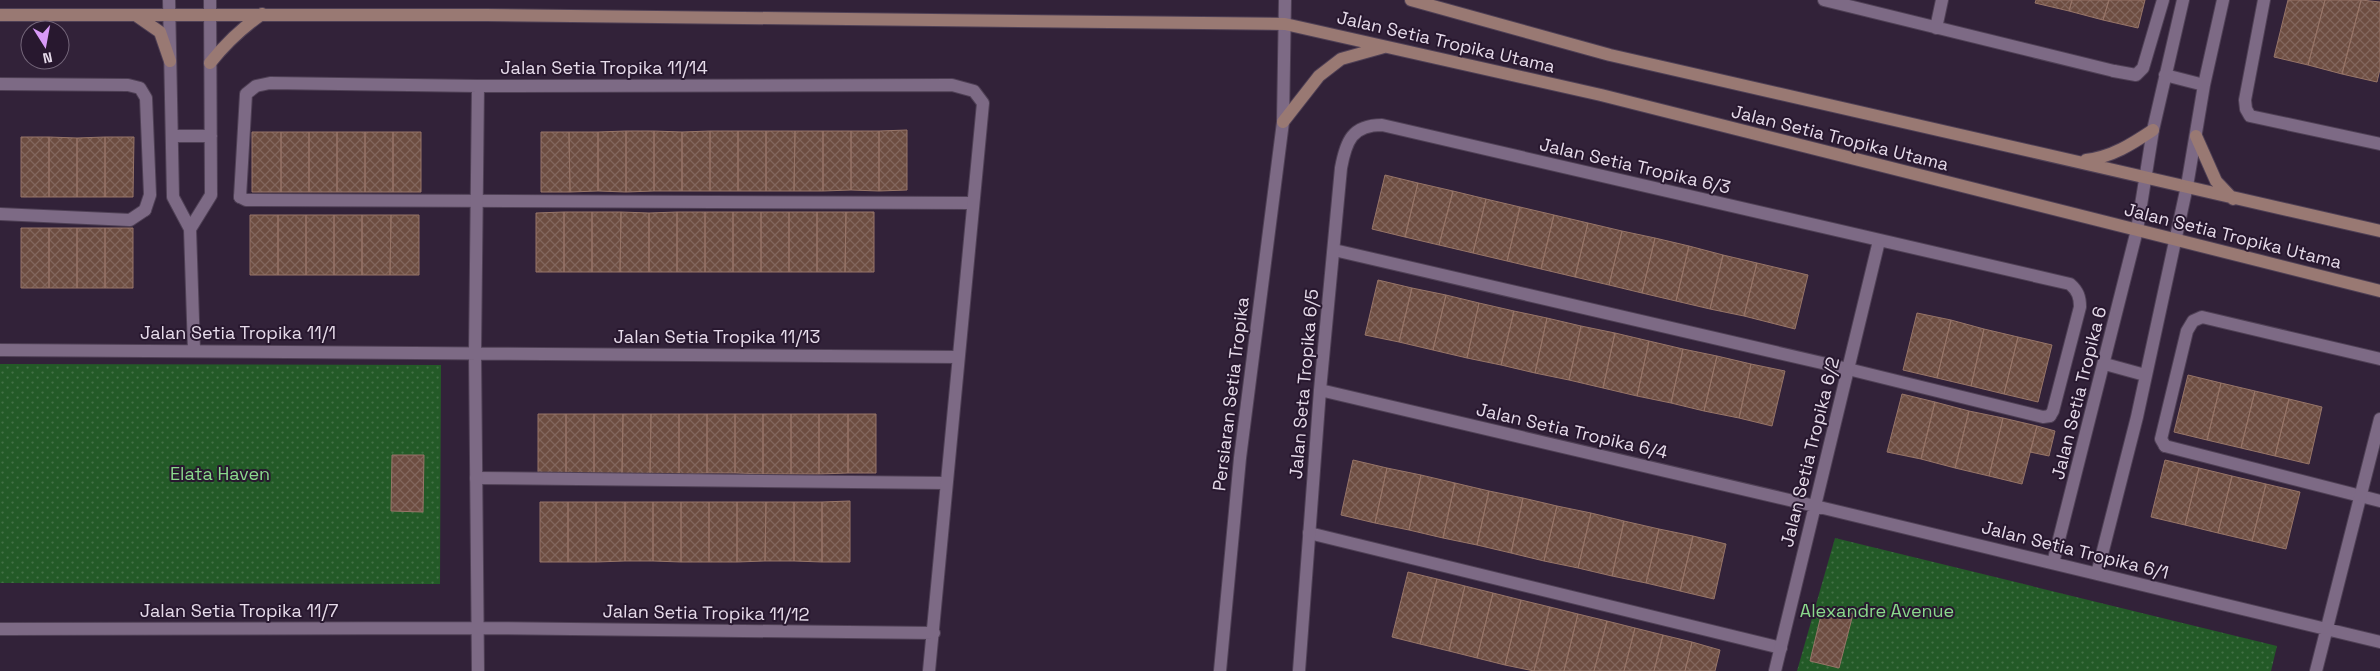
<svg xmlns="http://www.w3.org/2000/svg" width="2380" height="671" viewBox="0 0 2380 671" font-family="'Space Grotesk',sans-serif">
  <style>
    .park { fill: url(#park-dots) }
    .building { fill: url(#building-cross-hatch); stroke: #977568 }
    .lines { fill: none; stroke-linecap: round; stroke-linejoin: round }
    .service-casing { stroke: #4f4055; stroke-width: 14 }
    .minor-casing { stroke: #4f4055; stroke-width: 14 }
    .tertiary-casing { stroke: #4f4055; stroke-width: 14 }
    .secondary-casing { stroke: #4f4055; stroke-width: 14 }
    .service { stroke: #7d6a85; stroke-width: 12 }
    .minor { stroke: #7d6a85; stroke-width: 12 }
    .tertiary { stroke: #7d6a85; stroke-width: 12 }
    .secondary { stroke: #997973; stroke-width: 12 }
    .labels { text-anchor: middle; stroke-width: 4; stroke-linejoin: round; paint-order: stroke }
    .street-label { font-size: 18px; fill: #e6dbea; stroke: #28182f }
    .park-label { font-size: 18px; fill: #8ad98c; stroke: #28182f }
  </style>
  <defs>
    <pattern id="park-dots" width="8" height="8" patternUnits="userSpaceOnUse" patternTransform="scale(1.25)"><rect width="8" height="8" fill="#235a27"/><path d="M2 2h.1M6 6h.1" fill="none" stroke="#437146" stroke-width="1.8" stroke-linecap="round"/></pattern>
    <pattern id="building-cross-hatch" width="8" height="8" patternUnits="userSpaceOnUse" patternTransform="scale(1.25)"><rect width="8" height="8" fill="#6d4d41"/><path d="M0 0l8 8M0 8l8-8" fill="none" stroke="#82665d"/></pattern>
  </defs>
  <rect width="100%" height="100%" fill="#322239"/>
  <path class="park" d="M0,364L441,365L440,584L0,583Z
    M1835,538L2277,646L2271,671H1797Z"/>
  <path class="building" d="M2036,0H2072L2069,11L2035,3Z
    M2072,0H2109L2103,20L2069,11Z
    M2109,0H2145L2138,28L2103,20Z
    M2288,0H2325L2308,65L2274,57Z
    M2325,0H2361L2342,74L2308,65Z
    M2361,0L2380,2V69L2377,82L2342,74Z
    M907,130V190L879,191V131Z
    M626,131V192L598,191V132Z
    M626,131H654V191L626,192Z
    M654,131L682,132V191H654Z
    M710,131H738V191H710Z
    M710,131V191H682V132Z
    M738,131H766V191H738Z
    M766,131H795L794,191H766Z
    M795,131H823V191H794Z
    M823,131H851V190L823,191Z
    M851,131H879V191L851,190Z
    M252,132H281V192H252Z
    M281,132H309V192H281Z
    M309,132H337V192H309Z
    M337,132H365V192H337Z
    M365,132H393V192H365Z
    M393,132H421V192H393Z
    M541,132H569L570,192H541Z
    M569,132H598V191L570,192Z
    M21,137H49V197H21Z
    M49,137L77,138V197H49Z
    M105,137H134L133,197H105Z
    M105,137V197H77V138Z
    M1385,175L1418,183L1405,237L1372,229Z
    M1418,183L1453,191L1439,245L1405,237Z
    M1453,191L1486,199L1473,253L1439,245Z
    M1486,199L1520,207L1507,261L1473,253Z
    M1520,207L1554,215L1541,269L1507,261Z
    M564,212V272H536V213Z
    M564,212H592V272H564Z
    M592,212H621L620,272H592Z
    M621,212L649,213V272H620Z
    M677,212V272H649V213Z
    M677,212H705V272H677Z
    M705,212H733V272H705Z
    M733,212H761V272H733Z
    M761,212H789V272H761Z
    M789,212H817V272H789Z
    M817,212H846L845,272H817Z
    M846,212H874V272H845Z
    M250,215H278V275H250Z
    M278,215H306V275H278Z
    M306,215H334V275H306Z
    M334,215H362V275H334Z
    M362,215H391L390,275H362Z
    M391,215H419V275H390Z
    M1554,215L1588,223L1575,277L1541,269Z
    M1588,223L1622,231L1609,285L1575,277Z
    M21,228H49V288H21Z
    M49,228H77V288H49Z
    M77,228H105V288H77Z
    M105,228H133V288H105Z
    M1622,231L1655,238L1642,293L1609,285Z
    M1655,238L1689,246L1676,301L1642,293Z
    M1689,246L1723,255L1710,309L1676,301Z
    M1723,255L1757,263L1744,316L1710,309Z
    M1757,263L1808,275L1795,329L1744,316Z
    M1378,280L1412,288L1399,342L1365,335Z
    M1412,288L1446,295L1433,350L1399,342Z
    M1446,295L1479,303L1467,358L1433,350Z
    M1479,303L1514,311L1501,365L1467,358Z
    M1514,311L1547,318L1535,373L1501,365Z
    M1917,313L1951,320L1937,378L1903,370Z
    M1547,318L1581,326L1569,380L1535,373Z
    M1951,320L1984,329L1971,386L1937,378Z
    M1581,326L1615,333L1603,388L1569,380Z
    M1984,329L2018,337L2004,394L1971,386Z
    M1615,333L1649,341L1637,396L1603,388Z
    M2018,337L2052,345L2038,402L2004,394Z
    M1649,341L1683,349L1671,403L1637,396Z
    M1683,349L1717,356L1704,411L1671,403Z
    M1717,356L1751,364L1739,418L1704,411Z
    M1751,364L1785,371L1772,426L1739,418Z
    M2188,375L2221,383L2207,440L2174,432Z
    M2221,383L2255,391L2241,448L2207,440Z
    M2255,391L2289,399L2275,456L2241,448Z
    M1902,394L1935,402L1921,459L1887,452Z
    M2289,399L2322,407L2309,464L2275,456Z
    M1935,402L1969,411L1955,468L1921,459Z
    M1969,411L2003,418L1989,476L1955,468Z
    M538,414H566V474H538Z
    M566,414H594V473L566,474Z
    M594,414H623L622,474L594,473Z
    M623,414H651L650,474H622Z
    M651,414H679V474H650Z
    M679,414H707V473L679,474Z
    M707,414H735V473H707Z
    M735,414H763V474L735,473Z
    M763,414H791V474H763Z
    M791,414H819V474H791Z
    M819,414H848V473L819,474Z
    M848,414H876V473H848Z
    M2003,418L2037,426L2022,484L1989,476Z
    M2037,426L2055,431L2049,456L2030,452Z
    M392,455H424L423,512L391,511Z
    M1353,460L1387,468L1375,523L1341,515Z
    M2165,460L2199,468L2185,525L2151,517Z
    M1387,468L1421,475L1409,530L1375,523Z
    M2199,468L2232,476L2218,533L2185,525Z
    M1421,475L1455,483L1443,538L1409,530Z
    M2232,476L2266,484L2252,541L2218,533Z
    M1455,483L1489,491L1477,545L1443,538Z
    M2266,484L2300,492L2286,549L2252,541Z
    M1489,491L1523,498L1511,553L1477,545Z
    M1523,498L1557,506L1544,561L1511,553Z
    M850,501V562H822V502Z
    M540,502H568V562H540Z
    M568,502H596V562H568Z
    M596,502H625V561L596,562Z
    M625,502H653V561H625Z
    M653,502H681V562L653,561Z
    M681,502H709V562H681Z
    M709,502H737V562H709Z
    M737,502H766L765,561L737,562Z
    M766,502H794V561H765Z
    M794,502H822V562L794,561Z
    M1557,506L1591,513L1578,568L1544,561Z
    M1591,513L1624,521L1612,576L1578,568Z
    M1624,521L1659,529L1646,583L1612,576Z
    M1659,529L1693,536L1680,591L1646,583Z
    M1693,536L1726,544L1714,599L1680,591Z
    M1408,572L1437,579L1420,644L1392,637Z
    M1437,579L1465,586L1449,651L1420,644Z
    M1465,586L1493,593L1477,658L1449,651Z
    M1493,593L1521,600L1505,665L1477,658Z
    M1521,600L1550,607L1534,671L1505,665Z
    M1550,607L1578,614L1564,671H1534Z
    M1823,607L1853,614L1839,668L1810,661Z
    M1578,614L1607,621L1594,671H1564Z
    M1607,621L1635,628L1624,671H1594Z
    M1635,628L1663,635L1654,671H1624Z
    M1663,635L1692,642L1685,671H1654Z
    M1692,642L1720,650L1715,671H1685Z"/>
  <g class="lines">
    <defs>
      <path id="service" d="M2114,71L2136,75L2143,68L2163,0
        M240,197L246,200L973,203
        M0,214L130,220L145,210
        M1334,250L1848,369L2043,417L2050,416
        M2165,446L2380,501
        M476,478L945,483
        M1309,533L1781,648"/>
      <path id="minor" d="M169,0L173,197L190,229L194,350
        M1824,0L2114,71
        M2264,0L2245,100L2246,109L2250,116L2380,144
        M1936,28L1942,0
        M2165,75L2204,85
        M0,84L128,85L140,88L146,98L150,195L145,210
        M478,86L475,353L478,671
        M172,136H211
        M240,197L246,94L256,86L270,83L478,86L952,85L974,91L983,103L929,671
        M190,229L211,195L210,0
        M0,350L958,357
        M2105,364L2145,375
        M1320,390L1815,506L2380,642
        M2165,446L2161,439L2187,331L2193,321L2202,317L2380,359
        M2053,563L2137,230L2153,130L2183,0
        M2097,574L2137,417L2187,186L2204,85L2223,0
        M0,629L479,628L934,633
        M1299,671L1320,390L1341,168C1346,141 1352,125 1382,125L2070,284C2078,291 2080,297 2080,307L2053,411L2050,416
        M1775,671L1879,241
        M2316,671L2380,419"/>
      <path id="tertiary" d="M1220,671L1240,458L1283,122L1285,0"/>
      <path id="secondary" d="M1411,0L1610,55L2380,231
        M0,15H486L1285,24L1601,95L2380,291
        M137,16L160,32L170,61
        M210,63C225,44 242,28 262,14
        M1283,122L1319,76L1341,59L1384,47
        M2196,136L2216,181L2233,199
        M2086,160C2112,157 2132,144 2153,130"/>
    </defs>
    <use href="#service" class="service-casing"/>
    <use href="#minor" class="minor-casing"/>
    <use href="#tertiary" class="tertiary-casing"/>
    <use href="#secondary" class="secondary-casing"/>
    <use href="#service" class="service"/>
    <use href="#minor" class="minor"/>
    <use href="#tertiary" class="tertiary"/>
    <use href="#secondary" class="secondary"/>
  </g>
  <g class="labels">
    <g class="street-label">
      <text transform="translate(1446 42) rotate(13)" y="6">Jalan Setia Tropika Utama</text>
      <text x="604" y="74">Jalan Setia Tropika 11/14</text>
      <text transform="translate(1840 138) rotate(14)" y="6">Jalan Setia Tropika Utama</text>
      <text transform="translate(1635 166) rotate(13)" y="6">Jalan Setia Tropika 6/3</text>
      <text transform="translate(2233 236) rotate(14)" y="6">Jalan Setia Tropika Utama</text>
      <text x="238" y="339">Jalan Setia Tropika 11/1</text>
      <text x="717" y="343">Jalan Setia Tropika 11/13</text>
      <text transform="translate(1304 384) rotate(-85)" y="6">Jalan Seta Tropika 6/5</text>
      <text transform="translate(2079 393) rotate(-76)" y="6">Jalan Setia Tropika 6</text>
      <text transform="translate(1231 394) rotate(-83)" y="6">Persiaran Setia Tropika</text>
      <text transform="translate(1572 431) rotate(13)" y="6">Jalan Setia Tropika 6/4</text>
      <text transform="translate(1810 452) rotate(-76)" y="6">Jalan Setia Tropika 6/2</text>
      <text transform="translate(2075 550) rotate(14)" y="6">Jalan Setia Tropika 6/1</text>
      <text x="239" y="617">Jalan Setia Tropika 11/7</text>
      <text transform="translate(706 613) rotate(1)" y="6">Jalan Setia Tropika 11/12</text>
    </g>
    <g class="park-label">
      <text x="220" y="480">Elata Haven</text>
      <text x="1877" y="617">Alexandre Avenue</text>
    </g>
  </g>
  <g transform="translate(45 45) rotate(169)"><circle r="24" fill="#28182f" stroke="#74667a"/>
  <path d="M0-4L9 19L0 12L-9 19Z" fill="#d99af8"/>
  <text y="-8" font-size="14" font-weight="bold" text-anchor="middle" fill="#e6dbea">N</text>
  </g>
</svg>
